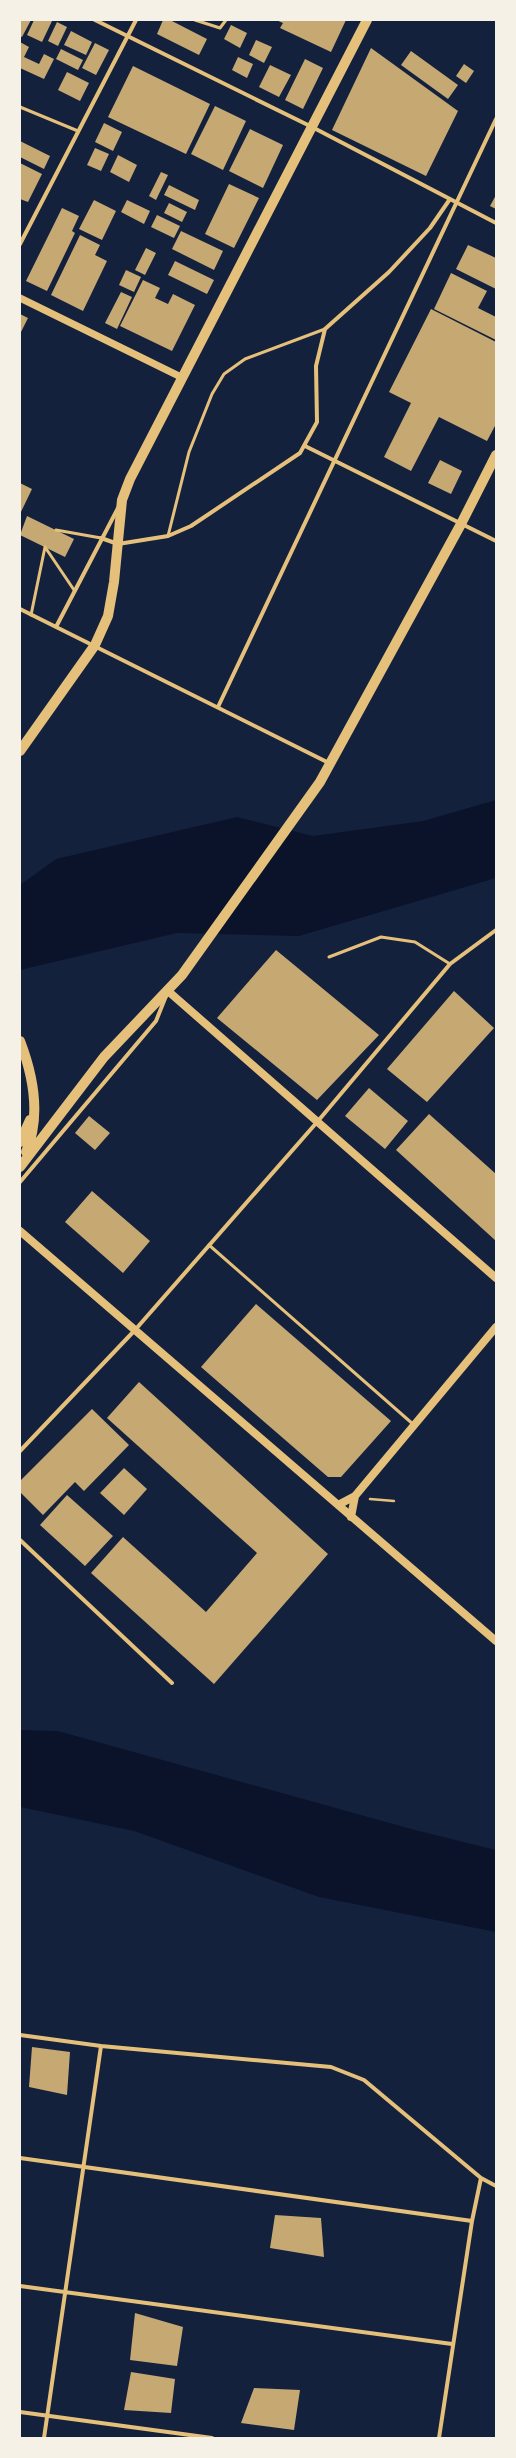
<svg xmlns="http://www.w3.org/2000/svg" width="516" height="2458" font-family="Karla,sans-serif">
  <rect width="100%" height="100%" fill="#14213d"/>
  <path fill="#0b132b" d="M496,800V878L299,936L177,933L20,970V885L56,859L237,817L313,836L423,821Z
    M20,1730L58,1731L415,1830L496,1850V1932L319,1897L134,1831L20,1807Z"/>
  <path fill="#c6a872" d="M20,20H31L22,37L20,36Z
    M34,20L52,21L42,42L27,35Z
    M163,20H170L207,39L199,55L157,34Z
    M276,20H346L331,52L280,28L283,23Z
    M57,22L67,27L58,46L48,41Z
    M231,25L247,33L240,48L224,39Z
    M71,31L92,42L86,55L64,45Z
    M256,40L272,47L264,63L249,55Z
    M20,42L29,47L24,57L39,64L44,54L54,59L44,79L20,68Z
    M95,43L109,50L96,75L82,68Z
    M371,48L458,111L426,176L332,130Z
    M61,49L83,60L78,70L56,59Z
    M411,51L458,85L448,99L401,65Z
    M238,57L253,64L247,78L232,70Z
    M305,59L323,68L303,109L285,100Z
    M464,64L474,71L466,83L456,76Z
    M270,65L291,75L279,97L259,87Z
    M133,66L210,104L186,154L108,117Z
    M67,72L89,83L80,101L58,90Z
    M215,106L246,121L223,170L191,154Z
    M104,123L122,132L113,151L95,142Z
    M250,129L283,145L263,188L229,171Z
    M20,141L50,156L44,169L20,157Z
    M95,148L109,154L101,171L87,165Z
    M118,155L137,165L129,182L110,172Z
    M20,163L42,174L28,202L20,199Z
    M161,172L168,175L156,200L149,196Z
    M229,184L259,198L234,248L205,234Z
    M169,185L199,200L195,210L164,195Z
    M496,195V209L490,206Z
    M94,200L116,211L102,240L79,229Z
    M127,200L150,211L144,224L121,212Z
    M169,203L187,212L182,222L164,213Z
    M62,208L79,216L72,231L75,233L47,291L26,281Z
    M157,215L180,226L174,238L151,227Z
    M181,231L223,251L214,270L172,249Z
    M80,235L100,245L95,255L107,261L83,311L51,295Z
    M468,245L496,258V289L456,269Z
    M146,248L156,253L145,275L135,270Z
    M175,261L214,280L207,294L168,275Z
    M126,270L141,277L134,292L119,285Z
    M451,273L487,291L478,308L496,317V340L434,309Z
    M143,280L160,288L155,298L168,304L173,294L195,305L172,351L120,326Z
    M121,292L132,297L117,329L105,323Z
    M431,309L496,342V424L487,441L439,417L411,471L384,457L411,403L389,392Z
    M20,314L28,318L20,334Z
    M440,460L462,471L451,494L428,483Z
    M20,483L32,489L20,514Z
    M27,516L74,539L65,557L20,535Z
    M276,950L379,1035L317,1100L217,1018Z
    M454,991L494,1028L427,1102L387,1069Z
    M369,1088L408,1121L385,1149L345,1116Z
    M429,1114L496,1174V1241L396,1150Z
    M89,1116L110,1133L95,1150L75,1133Z
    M92,1191L150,1241L123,1273L65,1222Z
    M256,1304L391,1421L341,1477H328L201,1367Z
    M139,1382L328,1554L214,1684L91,1573L123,1537L206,1612L257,1553L107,1418Z
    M92,1409L129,1445L84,1491L75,1482L43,1515L20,1492V1481Z
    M124,1468L147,1489L124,1515L100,1493Z
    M67,1495L113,1536L85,1566L40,1525Z
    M32,2047L70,2052L67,2095L29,2087Z
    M275,2215L321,2218L324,2257L270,2248Z
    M135,2313L183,2327L177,2366L130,2360Z
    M131,2372L175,2379L171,2413L124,2410Z
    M254,2388L300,2390L294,2430L241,2423Z"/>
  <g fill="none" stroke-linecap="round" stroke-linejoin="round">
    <path stroke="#e5c07b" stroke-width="2.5" d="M370,1499L394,1501"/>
    <path stroke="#e5c07b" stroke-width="3" d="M195,20L220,28L226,20
      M20,107L78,131
      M56,530L101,538
      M168,536L189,452L212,394L224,374L245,359L325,329
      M45,547L74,590
      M31,615L45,547
      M329,957L381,937L415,942L450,964
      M209,1245L414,1425"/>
    <path stroke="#e5c07b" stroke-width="4" d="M95,20L312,127L496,223
      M20,244L136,20
      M305,446L496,541
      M101,538L118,544L168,536L191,526L300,453L317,422L316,366L325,329L389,272L430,228L450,199
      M20,609L329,763
      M56,627L118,508
      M218,707L496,119
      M20,1182L156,1021L166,996
      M20,1451L135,1330L318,1121L450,964L496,930
      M20,1540L172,1683
      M20,2035L101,2046L331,2067L364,2080L481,2178L496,2186
      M20,2158L472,2221
      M20,2286L452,2344
      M20,2412L212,2438
      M44,2438L101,2046
      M439,2438L472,2221L481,2178"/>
    <path stroke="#e5c07b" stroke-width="7" d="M20,298L183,378"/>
    <path stroke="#e5c07b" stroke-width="8" d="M168,991L496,1278
      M20,1231L496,1641
      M338,1505L355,1496L496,1327
      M351,1517L355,1496"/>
    <path stroke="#e5c07b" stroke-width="10" d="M20,751L95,645L108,616L114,582L122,500L130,479L367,20
      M20,1041C33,1075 41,1117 26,1152
      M20,1142L30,1120
      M20,1167L104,1057L182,975L320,782L461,524L496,455"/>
  </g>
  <rect width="516" height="2458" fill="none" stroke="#f6f1e7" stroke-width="42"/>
</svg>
